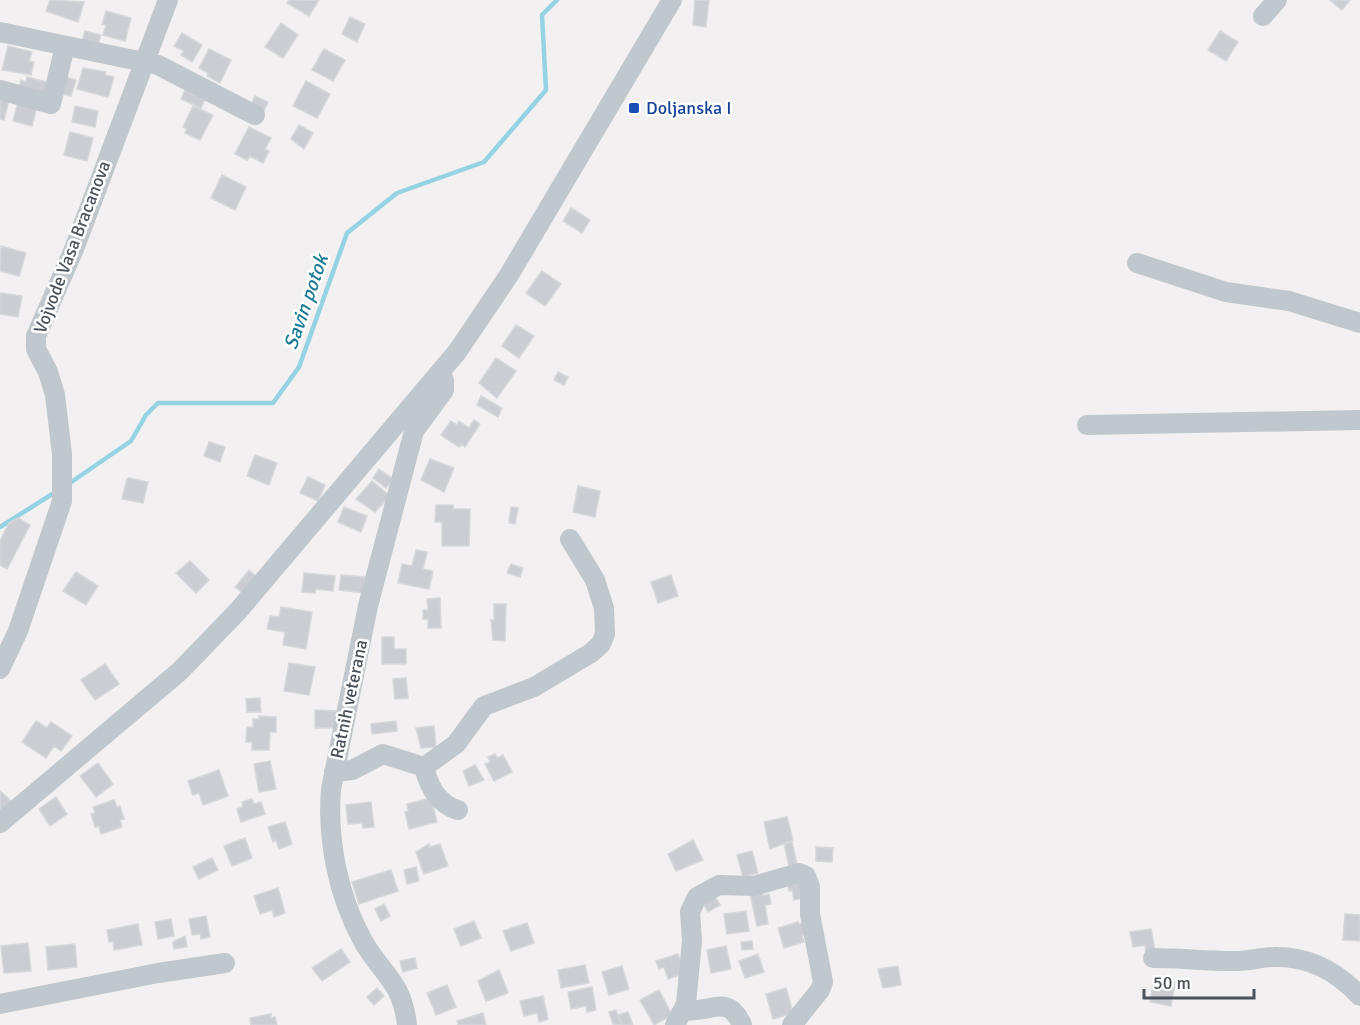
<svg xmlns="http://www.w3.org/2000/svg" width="1360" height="1025" font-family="Signika,sans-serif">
  <rect width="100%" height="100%" fill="#f2f0f0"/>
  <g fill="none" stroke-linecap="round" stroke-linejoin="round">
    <path stroke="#95d3e3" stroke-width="4.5" d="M67,485L131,441L146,415L158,403H273L299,367L347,233L397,193L484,162L546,90L542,15L557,0
      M0,527L57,491"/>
  </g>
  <path fill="#cbcdd2" stroke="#d5d7db" stroke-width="1.5" d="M50,0L84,2L78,22L46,11Z
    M289,0H319L309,16L287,3Z
    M695,0H709L706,27L693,25Z
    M1330,0H1350L1342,10Z
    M106,11L131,18L125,41L103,35L106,25L102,24Z
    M350,17L365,24L357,42L342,34Z
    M281,23L298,35L283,58L265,47Z
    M85,31L101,35L96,52L80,48Z
    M1220,31L1238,42L1226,61L1208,50Z
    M182,33L202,45L192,62L181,55L184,51L174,46Z
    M8,46L32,52L29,61L34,62L31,75L2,70Z
    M209,49L231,60L220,83L207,76L208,73L199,68Z
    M324,49L345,60L333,81L312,70Z
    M83,68L106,72L105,75L114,77L108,97L77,89Z
    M63,76L76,80L71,96L58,93Z
    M27,77L51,83L47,95L19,88L21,80L26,82Z
    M306,81L330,94L317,118L293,106Z
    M185,90L205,100L201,108L181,99Z
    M255,96L268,102L262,115L249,109Z
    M0,97L9,100L4,120L0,119Z
    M18,102L37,107L32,126L13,121Z
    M75,106L98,111L95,127L72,122Z
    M193,106L213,115L200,140L185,133L187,129L183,127Z
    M299,125L313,133L304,149L291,139Z
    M249,127L271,138L265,149L269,151L263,163L250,156L247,160L235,154Z
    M70,132L93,138L87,161L64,155Z
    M222,175L246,187L235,210L211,198Z
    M571,208L590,220L582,233L563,221Z
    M1,246L26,253L19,276L0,271Z
    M542,271L561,284L545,306L526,293Z
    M0,293L22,296L18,317L0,314Z
    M516,325L534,336L519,358L502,346Z
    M496,358L516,371L497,398L479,383Z
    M558,372L568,377L564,385L554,380Z
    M481,396L502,408L498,417L477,405Z
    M474,420L480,424L465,447L461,444L459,447L441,435L451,421L457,425L459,421L469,428Z
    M209,442L225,447L220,462L204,456Z
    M255,455L277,463L269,485L247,476Z
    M430,459L454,468L444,492L421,480Z
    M379,469L393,479L386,488L373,478Z
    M308,477L325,485L318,501L300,493Z
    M129,478L148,482L143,503L122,499L127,479Z
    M372,481L390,496L375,512L356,499Z
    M578,486L600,491L595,517L573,512Z
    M436,505H453V509H470L469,546H442V522H435Z
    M344,507L367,516L361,532L338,522Z
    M511,507L518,508L515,524L509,523Z
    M18,518L30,525L7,569L0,565V541L9,523Z
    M416,550L427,552L423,569L433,571L429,589L398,583L402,564L412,566Z
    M190,561L209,580L196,593L176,573Z
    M511,564L523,568L520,577L507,573Z
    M249,570L257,577L243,593L235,587Z
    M76,572L98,586L86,605L63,591Z
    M304,573L335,576L333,591L316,589L315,593L302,592Z
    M341,575L365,577L364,593L339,590Z
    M671,575L678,596L658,603L651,582Z
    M440,598L441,628H428V619H423V610H428L427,599Z
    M494,604H506L505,641L493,640L491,620H494Z
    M281,607L312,612L306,649L283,645L285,632L267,629L270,616L279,617Z
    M382,637H394V649H406V664H382Z
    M289,663L315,667L309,695L284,691Z
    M105,664L119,684L95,700L81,680Z
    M406,678L408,698L395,699L393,679Z
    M260,698L261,712H247L246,699Z
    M315,710L338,711L337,728H315Z
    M259,716L276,717V732H270L269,750H252V742H246L247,727H253V719H259Z
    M36,721L47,728L51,722L72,736L61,751L54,746L46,758L22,742Z
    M396,721L397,731L372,734L371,724Z
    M434,726L436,747L421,748L416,728Z
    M495,754L497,758L503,755L512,772L494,781L485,764L490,762L488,757Z
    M270,761L276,789L259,792L254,764Z
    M98,763L113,784L96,797L80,776Z
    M475,765L484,780L469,786L463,771Z
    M219,770L228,796L203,805L199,793L193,795L188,781Z
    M0,791L11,801L0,813Z
    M56,797L67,814L50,826L39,809Z
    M431,798L437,822L409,829L405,812L408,811L407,804Z
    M252,799L254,804L261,802L265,814L241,822L237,809L243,807L242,802Z
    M114,800L117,807L120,806L124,819L120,820L122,827L101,834L99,826L95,827L91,814L95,813L93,807Z
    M371,802L374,827L363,828L362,823L348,824L346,805Z
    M787,817L793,840L770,849L764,822Z
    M285,822L292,844L279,849L276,840L273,842L268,827Z
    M245,838L252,858L232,866L224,846Z
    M693,840L703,860L676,871L668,854Z
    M792,842L797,864L789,866L784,844Z
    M429,844L430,847L440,844L448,866L424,874L416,852Z
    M816,847L833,848L832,862L816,861Z
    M752,851L758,873L743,877L737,855Z
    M212,858L218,870L199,879L193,867Z
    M416,867L419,881L407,884L404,870Z
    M391,870L398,891L359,904L352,882Z
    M805,881L808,897L794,900L792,890L789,891L787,884Z
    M278,888L285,913L274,917L272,910L260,914L254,896Z
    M762,891L763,896L769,894L771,904L765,905L768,924L757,926L750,894Z
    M715,896L720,905L708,912L703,903Z
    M384,904L390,916L381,921L375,909Z
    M746,911L749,931L727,934L724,914Z
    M1345,914L1360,915V941L1343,940Z
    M206,916L210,937L201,939L200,934L192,935L189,919Z
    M171,919L174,936L158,939L155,922Z
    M474,921L481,938L461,946L454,929Z
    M798,922L799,924L803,923L807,934L802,936L804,942L784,948L778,928Z
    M527,923L534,943L511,951L503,931Z
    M138,924L142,945L114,950L113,941L109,942L107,930Z
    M1151,929L1155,950L1146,952L1145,945L1133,947L1130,932Z
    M185,936L187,947L174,949L173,942Z
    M752,941L753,949L742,950L741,942Z
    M28,943L31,971L4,973L1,946Z
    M75,944L77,967L48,970L46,947Z
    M726,946L731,969L711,973L707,950Z
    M341,949L350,962L322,981L312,968Z
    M678,954L685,973L668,979L664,967L659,969L656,961Z
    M758,954L764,972L745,978L739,961Z
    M415,958L417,968L403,972L400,961Z
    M585,965L589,983L561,988L558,970Z
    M622,966L629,989L609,995L602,972Z
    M898,966L901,985L883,988L878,969Z
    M499,970L508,993L486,1001L478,981Z
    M1154,978L1175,982L1171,1006L1150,1002Z
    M447,985L456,1007L436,1015L427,993Z
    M592,987L596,1010L587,1012L586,1006L571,1009L568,992Z
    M377,988L384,996L374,1005L367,997Z
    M786,988L793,1013L773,1019L766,994Z
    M659,990L672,1015L654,1025L640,1000Z
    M543,996L548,1019L539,1022L537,1013L524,1016L520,1001Z
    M616,1010L622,1025L613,1024L609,1012Z
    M628,1012L633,1025H622L618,1015Z
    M483,1013L486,1025H458L457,1021Z
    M271,1014V1018L275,1017L277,1025H251L250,1018Z"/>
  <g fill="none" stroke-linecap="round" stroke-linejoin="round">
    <path stroke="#c0c7cd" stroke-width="20" d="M1263,16L1277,0
      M0,32L158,65L255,115
      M0,90L51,104L65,46
      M1137,263L1226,292L1289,301L1360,323
      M1087,425L1360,420
      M0,669L18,631L62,501V454L55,395L48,372L36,349V336L74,249L168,0
      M424,767C429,787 438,804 458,810
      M334,772L352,770L383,754L424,767L456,744L484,706L534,687L591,653L601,644L605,634L604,608L595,580L570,539
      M0,823L180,671L238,611L457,352L509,275L672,0
      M1153,958C1179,958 1206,961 1232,961C1246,962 1260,957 1274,957C1309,956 1336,971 1360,996
      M0,1004L158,973L225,963
      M684,1010C711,1014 728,992 742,1025
      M407,1025C402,981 383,976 363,941C338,896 327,840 331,789L368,606L414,431L444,390V380L439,373
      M675,1025L686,1004L692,941L690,912L697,897L719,885L754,886L799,873L806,876L810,887V914L823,982L820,990L792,1025"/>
  </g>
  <rect fill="#1a4fb4" stroke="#fff" stroke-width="2" x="628" y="102" width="12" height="12" rx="3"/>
  <g text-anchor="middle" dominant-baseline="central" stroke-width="5" stroke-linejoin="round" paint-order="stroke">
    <g font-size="18" fill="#164399" stroke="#fff" text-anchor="start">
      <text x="646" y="108">Doljanska I</text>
    </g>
    <g font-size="18" fill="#4a535c" stroke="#fff">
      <text transform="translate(72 247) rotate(-69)">Vojvode Vasa Bracanova</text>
      <text transform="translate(349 699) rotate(-78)">Ratnih veterana</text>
    </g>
    <g font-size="20" font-style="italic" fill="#1a7c97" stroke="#fff">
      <text transform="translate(306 302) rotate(-71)">Savin potok</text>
    </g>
  </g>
  <path d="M1144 989v9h110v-9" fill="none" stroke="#4a535c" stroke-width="3"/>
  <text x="1153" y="989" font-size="18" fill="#4a535c" stroke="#ffffff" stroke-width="4.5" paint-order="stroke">50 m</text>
</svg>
